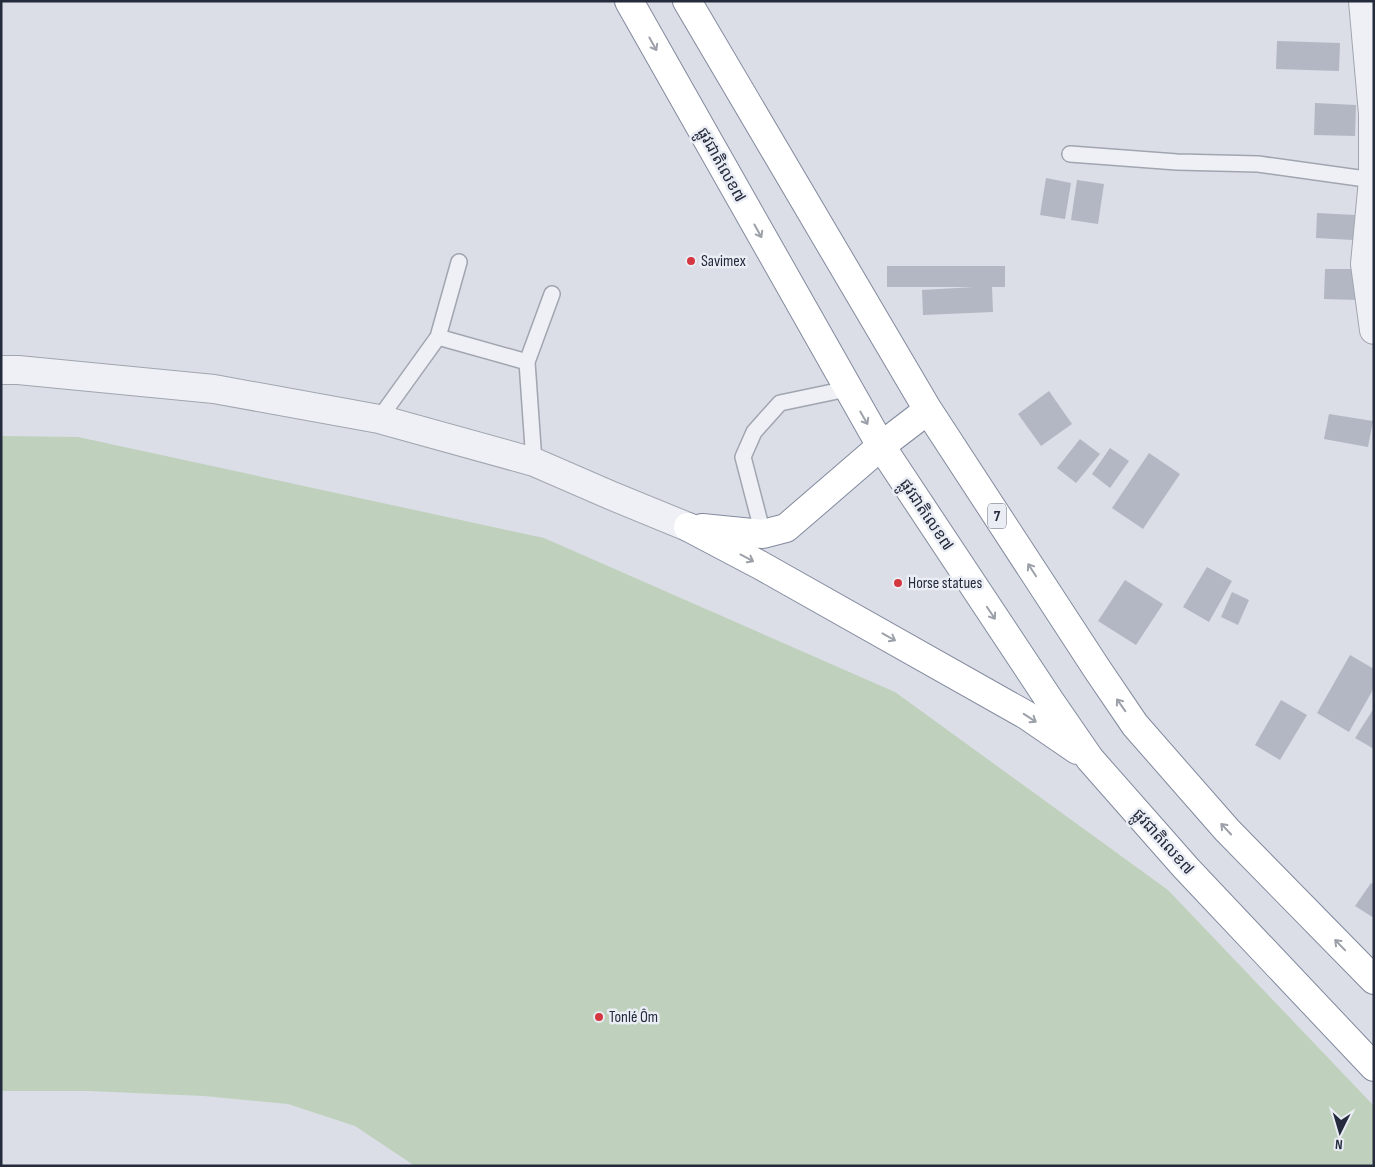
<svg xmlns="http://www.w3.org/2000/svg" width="1375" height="1167" font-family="'Sofia Sans Condensed','Noto Sans Khmer',sans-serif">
  <rect width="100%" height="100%" fill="#dbdee6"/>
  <path fill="#bfd1bc" d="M1,436L78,437L544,538L895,692L1168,890L1374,1106V1166H415L355,1126L288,1104L204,1096L89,1091H1Z"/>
  <path fill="#b2b7c3" d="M1277,41L1340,43L1339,71L1276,69Z
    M1315,103L1356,105L1355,136L1314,135Z
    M1046,178L1071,183L1065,219L1040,215Z
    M1077,180L1104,184L1098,224L1071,220Z
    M1317,213L1355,215L1353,240L1316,238Z
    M887,266H1005V287H992L993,312L923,315L922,290L974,287H887Z
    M1325,269H1358L1357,300L1324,299Z
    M1049,391L1072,424L1041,446L1018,414Z
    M1329,414L1373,421L1368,447L1324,439Z
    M1080,439L1100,454L1076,483L1057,468Z
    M1110,448L1129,461L1110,488L1092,474Z
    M1149,453L1180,474L1143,529L1112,508Z
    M1207,567L1232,581L1209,622L1183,607Z
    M1125,580L1163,604L1136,645L1098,621Z
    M1232,592L1249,600L1238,625L1221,617Z
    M1350,655L1374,669V688L1349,732L1317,713Z
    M1281,700L1307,715L1280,760L1255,745Z
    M1374,708V749L1355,738Z
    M1371,883L1374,885V918L1355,906Z"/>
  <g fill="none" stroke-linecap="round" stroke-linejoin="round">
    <defs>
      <path id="service" d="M1070,154L1177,162L1258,164L1373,180
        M438,337L459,262
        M527,362L552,294
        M379,419L438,337L527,362L534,462
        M763,534L743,457L754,432L780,403L847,389"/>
      <path id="minor" d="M1363,1L1373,114V180L1365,264L1374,330"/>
      <path id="tertiary" d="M1,370H18L214,389L379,419L534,462L610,495L688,527"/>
      <path id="trunk" d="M629,1L881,446L1050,701L1090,759L1186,868L1374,1067
        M687,1L928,410L1097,669L1135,725L1227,830L1374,980
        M688,527L760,565L1026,715L1077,750
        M702,528L763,534L786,528L881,446L928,410"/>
    </defs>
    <use href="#service" stroke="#a0a5b0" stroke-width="18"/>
    <use href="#minor" stroke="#a0a5b0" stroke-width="30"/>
    <use href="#tertiary" stroke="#a0a5b0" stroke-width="30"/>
    <use href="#trunk" stroke="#828a9e" stroke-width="30"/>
    <use href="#service" stroke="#eef0f5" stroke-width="15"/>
    <use href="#minor" stroke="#eef0f5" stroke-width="28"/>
    <use href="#tertiary" stroke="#eef0f5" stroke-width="28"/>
    <use href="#trunk" stroke="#fff" stroke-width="28"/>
  </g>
  <defs><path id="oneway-shaft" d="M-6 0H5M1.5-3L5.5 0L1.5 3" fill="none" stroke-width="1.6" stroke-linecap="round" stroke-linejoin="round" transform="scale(1.25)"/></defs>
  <g stroke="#9ca0a8">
    <use href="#oneway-shaft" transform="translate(653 44) rotate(61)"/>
    <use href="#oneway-shaft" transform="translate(758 231) rotate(61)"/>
    <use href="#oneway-shaft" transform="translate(864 418) rotate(60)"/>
    <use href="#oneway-shaft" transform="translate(747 558) rotate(28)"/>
    <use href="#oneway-shaft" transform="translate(1032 570) rotate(-123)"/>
    <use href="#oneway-shaft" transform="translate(991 613) rotate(56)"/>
    <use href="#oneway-shaft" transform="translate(889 637) rotate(29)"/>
    <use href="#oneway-shaft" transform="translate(1121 705) rotate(-125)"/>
    <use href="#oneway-shaft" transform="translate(1030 718) rotate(33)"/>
    <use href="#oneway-shaft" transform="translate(1226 829) rotate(-133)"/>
    <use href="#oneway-shaft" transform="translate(1340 945) rotate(-134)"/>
  </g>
  <g fill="#d43740" stroke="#eaedf4" stroke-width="2">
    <circle cx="691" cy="261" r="5"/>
    <circle cx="898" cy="583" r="5"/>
    <circle cx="599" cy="1017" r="5"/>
  </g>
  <g text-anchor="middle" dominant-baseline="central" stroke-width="5" stroke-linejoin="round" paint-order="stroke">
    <rect fill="#eaedf4" stroke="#5f6574" stroke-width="1" x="988" y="503.5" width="18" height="25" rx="4"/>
    <g font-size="15" font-weight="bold" fill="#242b3d">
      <text x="997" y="516">7</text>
    </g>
    <g font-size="16" fill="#242b3d" stroke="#eaedf4">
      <text transform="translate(721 165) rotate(61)">ផ្លូវជាតិលេខ៧</text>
      <text transform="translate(926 515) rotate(56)">ផ្លូវជាតិលេខ៧</text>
      <text transform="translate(1163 842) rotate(48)">ផ្លូវជាតិលេខ៧</text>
    </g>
    <g font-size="16" fill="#242b3d" stroke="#eaedf4" text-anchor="start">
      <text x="701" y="261">Savimex</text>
      <text x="908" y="583">Horse statues</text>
      <text x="609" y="1017">Tonlé Ôm</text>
    </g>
  </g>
  <rect width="1375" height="1167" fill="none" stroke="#242b3d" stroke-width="5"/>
  <g transform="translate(1340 1132) rotate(185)" stroke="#eaedf4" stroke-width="4" paint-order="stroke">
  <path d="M0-4L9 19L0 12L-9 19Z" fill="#242b3d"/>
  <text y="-8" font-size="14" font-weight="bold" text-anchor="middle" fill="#242b3d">N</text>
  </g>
</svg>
